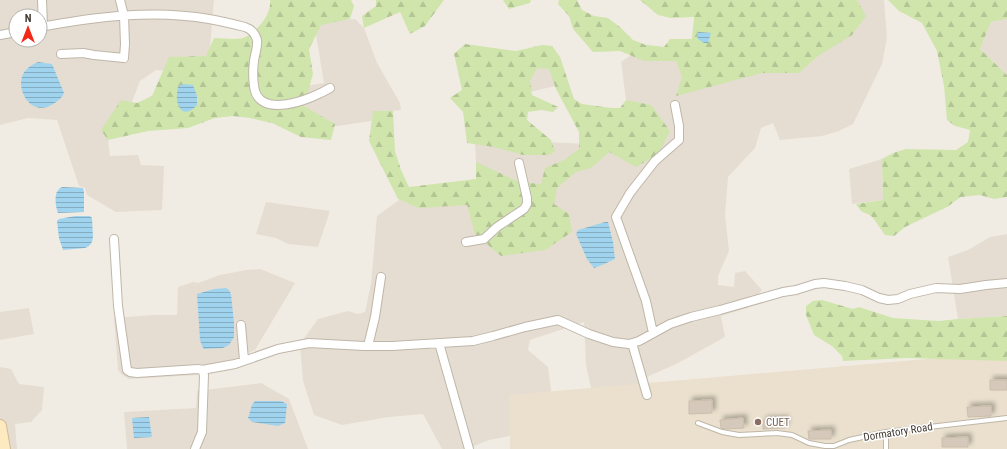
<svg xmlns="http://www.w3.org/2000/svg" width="1007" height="449" font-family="'Roboto Condensed',sans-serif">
  <defs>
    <pattern id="forest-firs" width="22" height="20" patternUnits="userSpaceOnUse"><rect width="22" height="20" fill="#cfe5ac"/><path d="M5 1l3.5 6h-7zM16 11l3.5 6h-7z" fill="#b3c594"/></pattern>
    <pattern id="water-rules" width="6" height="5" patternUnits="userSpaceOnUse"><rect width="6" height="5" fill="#a0d3ed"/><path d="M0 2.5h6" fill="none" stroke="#84acc1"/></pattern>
    <filter id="shadow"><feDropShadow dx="3.5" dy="-3.5" stdDeviation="2" flood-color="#0004"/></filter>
  </defs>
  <rect width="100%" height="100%" fill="#f1ece3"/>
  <path fill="#e5ddd1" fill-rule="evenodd" d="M0,0H214L209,61L194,74L156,70L140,81L128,112L108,140L110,156L138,155L141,165L164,166L162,210L116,212L87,195L85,188L79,186L57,120L28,118L0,125ZM16,16H40V40H16Z
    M771,0H884L887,38L882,64L853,124L839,131L822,136L780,140L773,123L761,128L755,148L728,177L725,215L729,251L718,276V285L734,287L735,273L745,271L762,290L748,308L721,316L725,337L680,362L645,378L632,397L594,401L586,365L584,322L530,340L528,350L548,367L552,397L520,434L489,440L467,449H442L423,414L389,417L342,425L314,415L303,381L300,344L318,319L348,311L358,314L365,312L371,284L377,216L410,192L477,179L475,144L523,141L588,144L620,140L626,100L621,62L646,45L704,52Z
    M355,19L364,28L377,63L400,103L401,110L393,111L371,121L318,129L296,116L300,87L324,83L314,23Z
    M1007,19V75L980,49L991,22Z
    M552,46L560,57L568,83L530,92L526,62Z
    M882,159L883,200L852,204L849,169Z
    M266,202L330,211L318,247L288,244L276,238L256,234Z
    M1007,234V316L958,319L948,257L968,250L990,237Z
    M260,269L295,283L255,350L198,375L129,379L122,375L118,370L114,318L154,315H177L178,287L193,282L198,283L220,275L246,270Z
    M29,308L34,334L0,340V312Z
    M0,367L11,369L19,384L44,387L42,410L31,422L15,424L17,449H0Z
    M261,383L289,399L308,449H127L124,412L196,408L197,391Z"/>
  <path fill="#eae0cd" d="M1007,352V449H510L509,395Z"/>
  <path fill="url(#forest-firs)" d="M270,0H351L354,6L350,19L321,25L309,49L313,74L304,106L335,124L331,140L301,137L272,123L250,118L233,116L215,118L188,128L148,131L108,140L101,130L121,100L137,103L152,96L169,57L206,56L214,38C222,38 236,40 243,38C256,33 272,15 270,0Z
    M376,0H444L425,26L410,34L400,12L364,28L362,16L376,6Z
    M503,0H531L530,3L509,9Z
    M559,0H577L582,10L594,16L608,18L620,27L633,40L646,45L664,47L670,39H692L694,17L671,18L658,15L640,0H637H857L866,16L852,35L818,56L799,73H762L676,96L682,77L676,61H644L620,51L593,52L573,29L569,16L558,4Z
    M888,0H1007V19L991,22L980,49L1007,75V197L994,199L980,195L961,197L947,207L905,227L894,236L885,235C882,231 873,217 871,216C862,210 863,215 856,204L883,200L882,159L893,153L906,149L956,150L968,142L970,130L955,126L947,120L944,86L937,51L922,23L899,11Z
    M465,44L516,51L542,45L552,46L560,57L574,99L582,104L611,108H620L626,100L651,105L670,131L658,154L636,167L609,152L591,168L576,172L557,188L554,204L569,214L572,232L545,250L501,256L475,234L467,205L419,208L398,199L369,141L373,111H393L395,151L401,170L409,187L476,179V162L519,182L541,184L545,168L564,160L579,149V132L556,89L549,69L537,68L530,81L532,95L558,107L553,112L541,110L528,112L527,120L551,140L555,151L550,155H523L494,147L467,143L463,112L450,98L462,90L454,54Z
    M822,300L853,309L859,307L893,318L939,321L958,319L1007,316V361L907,358L843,361L842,356L832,346L814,335L806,315V306L813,301Z"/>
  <path fill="url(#water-rules)" d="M699,32L711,33L708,43H704L698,39L697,34Z
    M38,62L52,64L64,93C62,98 58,101 53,104C30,119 13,86 25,71C28,67 33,64 38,62Z
    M183,84L193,85L197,96V105C192,110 189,113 182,111C176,103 176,97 178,87Z
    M63,187L83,188L84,192V212L58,213C55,205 53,189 63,187Z
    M75,216H90L92,218L93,237L92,242L89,246L85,248L63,250L59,238L57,221L59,219Z
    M605,222H608L613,242L615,259L602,265L594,268L587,259L576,234L578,230Z
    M226,288L229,290L231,294L234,323V337L229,345L223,348L204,349L202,346L200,340L197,294L214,289Z
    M255,401H281L287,404L285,423L278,426L252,422L248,418L252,405Z
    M149,417L152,437L134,438L132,418Z"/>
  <path fill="#d5c9bc" stroke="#ccbeac" filter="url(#shadow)" d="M990,380H1007V390H990Z
    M712,400V413L689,414V401Z
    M991,406V416L968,417L967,407Z
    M743,418L744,428L726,429L721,428L720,420Z
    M785,419V428L763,429V420Z
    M831,430V439H809L808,431Z
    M968,437V447H942V438Z"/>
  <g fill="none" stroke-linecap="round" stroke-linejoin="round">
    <defs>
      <path id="service" d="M698,423L722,432L739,435L777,433L792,435L809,443L825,446H834L849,440L886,432L1007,418
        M886,432V449"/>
      <path id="minor" d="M42,0L43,26
        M40,27C95,17 153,9 209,19C221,21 233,24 245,27C251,29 255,33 257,40C258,47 255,53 254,61C253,68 253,78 254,86C258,121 312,99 330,88
        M0,35L16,32
        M61,54L83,53L94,55L124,58L125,44L124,16L120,0
        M114,239L118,306L127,370L130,372L137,373L198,369L202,370L204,375L202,432L195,449
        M466,242L484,239L497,227L524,209L527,204V198L519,163
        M241,325L244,360
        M653,333L646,301L616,217L630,193L655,161L679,140V126L675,105
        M439,343L469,449
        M632,343L647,395
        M368,346L375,317L381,277
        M202,370L235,364L278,349L309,343L364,346H392L473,341L493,336L525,327L558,320L589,334L613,342L629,344L639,341L670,324L691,317L720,310L783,292L796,290L815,284L824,283L845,286L862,290L879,298L888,300L898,299L910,294L936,288L960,289L986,285L1007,283"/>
      <path id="secondary" d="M0,426L4,449"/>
    </defs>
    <use href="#service" stroke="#bfb6a9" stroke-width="6"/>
    <use href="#minor" stroke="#bfb6a9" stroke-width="10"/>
    <use href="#secondary" stroke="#d0bc94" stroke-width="14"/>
    <use href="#service" stroke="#fff" stroke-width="4"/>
    <use href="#minor" stroke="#fff" stroke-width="8"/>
    <use href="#secondary" stroke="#fdeac1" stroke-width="12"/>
  </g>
  <circle fill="#8d6e63" stroke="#fff" stroke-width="1.5" cx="758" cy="422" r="4"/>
  <g text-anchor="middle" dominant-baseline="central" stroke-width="3" stroke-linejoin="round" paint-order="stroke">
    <g font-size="11" fill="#785e54" stroke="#fff" text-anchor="start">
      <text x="766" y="422">CUET</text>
    </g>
    <g font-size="11" fill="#423b33" stroke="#fff">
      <text transform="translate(898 432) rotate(-9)">Dormatory Road</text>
    </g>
  </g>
  <g transform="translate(28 28)"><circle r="19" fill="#ffffff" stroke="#b3b1ad"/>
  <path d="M0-3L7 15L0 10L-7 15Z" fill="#f32918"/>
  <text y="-6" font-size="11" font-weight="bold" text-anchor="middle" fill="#423b33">N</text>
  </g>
</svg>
